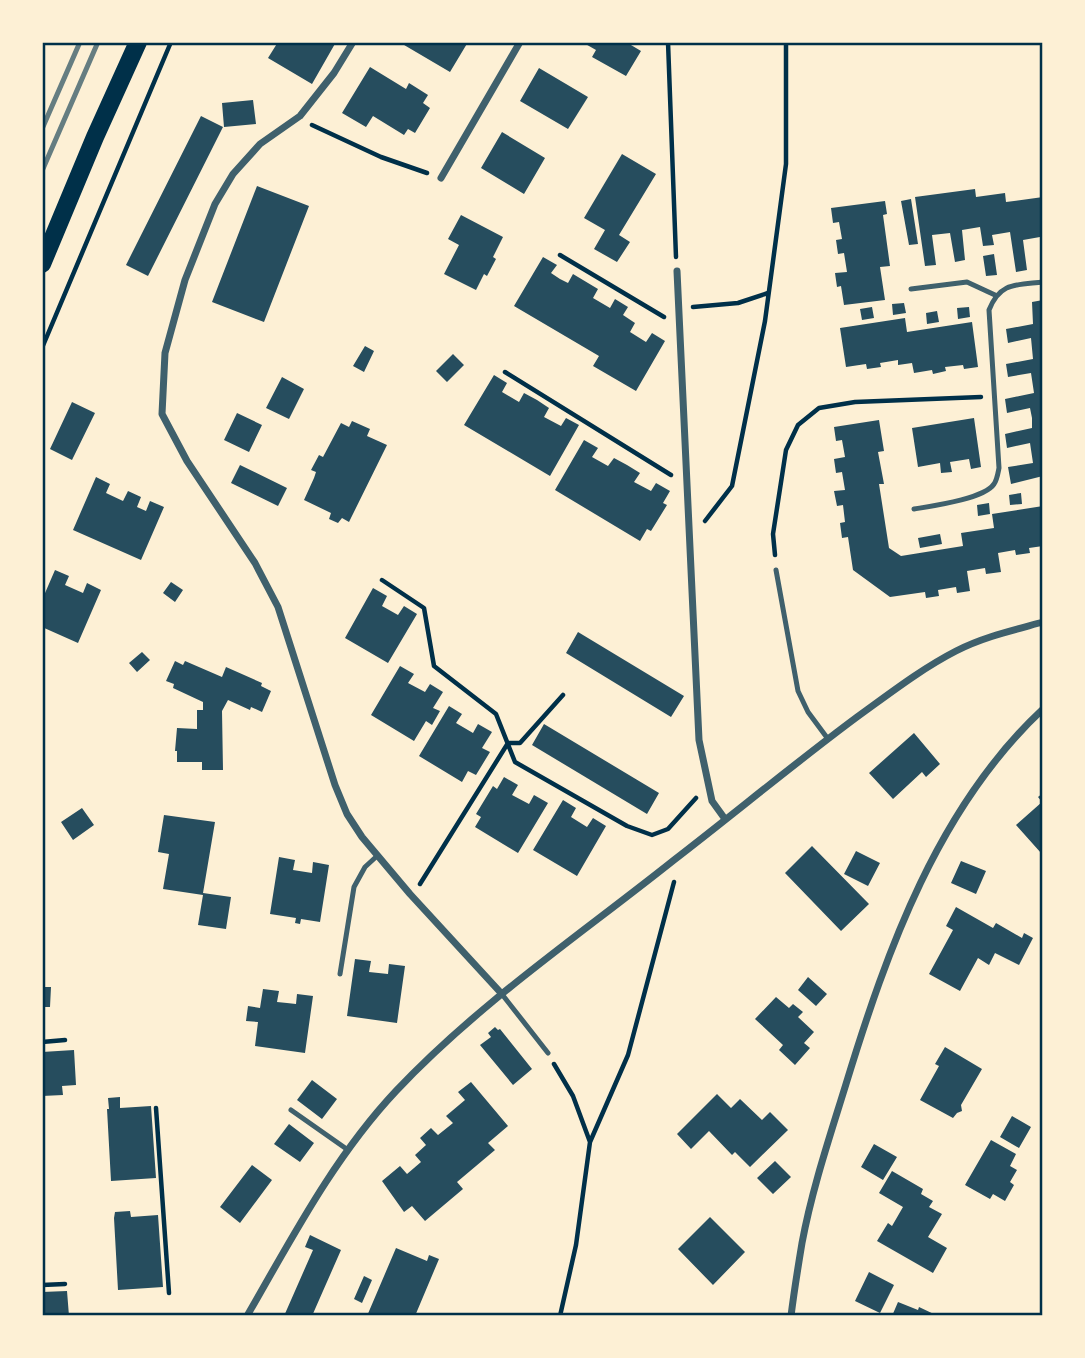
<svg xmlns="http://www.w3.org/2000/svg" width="1085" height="1358" font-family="'Work Sans',sans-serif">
  <rect width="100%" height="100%" fill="#fdf0d5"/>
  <path fill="#264d5e" d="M278,42H336L312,84L268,58Z
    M399,42H468L450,72Z
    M582,42H626L641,51L626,76L592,57L596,50Z
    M370,67L406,89L409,83L428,95L423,103L430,108L415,133L408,129L404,135L373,116L366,127L342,113Z
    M539,68L588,97L568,129L520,101Z
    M253,100L256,124L224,127L222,103Z
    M201,116L223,127L148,276L126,265Z
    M502,132L545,158L524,194L481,168Z
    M622,154L656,174L619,235L630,242L617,262L594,249L605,230L584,218Z
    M257,186L309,206L264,322L212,302Z
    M975,189L976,197L1005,193L1006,202L1043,197V245L1040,237L1023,240L1027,270L1016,272L1010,232L992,235L994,245L983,246L980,227L962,230L965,260L955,262L950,233L932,235L936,265L925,266L915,197Z
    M911,199L918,244L909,245L901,201Z
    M885,201L887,214L883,215L890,266L880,267L885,300L844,305L841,286L837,287L835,273L847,272L844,253L838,254L836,240L842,239L839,222L833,223L831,208Z
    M461,215L503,237L493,257L496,259L487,276L484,274L476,290L444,274L459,245L448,239Z
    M994,254L997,275L986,276L983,256Z
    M543,257L557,265L551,273L560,279L568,283L573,274L598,289L593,298L610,308L615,299L628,307L623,315L635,323L630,332L646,342L652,333L665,341L636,391L593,366L599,356L514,306Z
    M1043,300V476L1011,484L1008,467L1033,463L1030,443L1007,448L1005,434L1032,428V418L1030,408L1007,413L1005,399L1034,393L1031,373L1008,377L1006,364L1033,359L1031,338L1008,343L1006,329L1033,324L1032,302Z
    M904,303L906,313L893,315L892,304Z
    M872,307L874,318L862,320L860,309Z
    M969,307L970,317L958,319L957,308Z
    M937,311L939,322L927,324L926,313Z
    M905,318L907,332L972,322L978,367L964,369L963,365L945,367L946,371L933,374L932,370L914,373L912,363L898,365V360L880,363L881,367L867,369L866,364L846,367L840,328Z
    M365,346L374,351L364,372L353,366Z
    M453,354L464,365L447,382L436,371Z
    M494,375L507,383L502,392L519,402L524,393L537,400L549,408L544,417L561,426L566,418L579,425L550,476L464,425Z
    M282,377L304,389L289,419L266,408Z
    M72,402L95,413L72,460L50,449Z
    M237,413L262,425L249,452L224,440Z
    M974,418L981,467L971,469L969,459L950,462L952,472L941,473L940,463L918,467L912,428Z
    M879,420L884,451L878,452L884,484H879L889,548L901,556L963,546L961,533L994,528L992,514L1043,506V546L1029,548L1030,553L1016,555L1015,550L998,553L1001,572L986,574L985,568L967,571L970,591L957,593L956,587L938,590L939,596L926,598L925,592L890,597L853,570L848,537L842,538L840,523L845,522L843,505L837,506L834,491L845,490L842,472L836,473L834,459L845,457L842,440L836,441L834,427Z
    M352,421L370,429L367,436L387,445L349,522L342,518L338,523L329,519L331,513L304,500L314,478L316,472L311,470L319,455L323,457L341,423L349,427Z
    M584,440L598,448L592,457L608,466L614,458L627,465L640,473L634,482L651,491L656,483L670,491L663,503L667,505L651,531L647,529L640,541L555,490Z
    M240,465L287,488L278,506L231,483Z
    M96,477L110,484L106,493L123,501L128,491L141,497L137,507L146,511L150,501L164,507L141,560L73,530Z
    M1021,493L1022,504L1010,505L1009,495Z
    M989,503L990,514L978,516L977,505Z
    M940,534L942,544L920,548L918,538Z
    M55,570L69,576L65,585L83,593L87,583L101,590L78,643L42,627V600Z
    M171,582L183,590L175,602L163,593Z
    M373,588L387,596L382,606L398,615L404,606L417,614L388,663L345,638Z
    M578,632L684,696L671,717L566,653Z
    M142,652L150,660L137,672L129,663Z
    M175,661L183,665L185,661L222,677L226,667L262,683L261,686L271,691L262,712L251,707L250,710L228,700L222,711L223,770H202V762H177V751H175L177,728L197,729V710H203V702L173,688L174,684L166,681Z
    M400,666L414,674L408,683L425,692L430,684L443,692L433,708L440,711L432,725L426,721L414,741L371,715Z
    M449,706L462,714L456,723L473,733L478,724L492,732L482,748L490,752L476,775L468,771L462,782L419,756Z
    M544,724L659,793L647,814L532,745Z
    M914,733L940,764L926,777L922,772L893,799L869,773Z
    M504,777L518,785L512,795L529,804L534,795L548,803L518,853L475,827L481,817L476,814L493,786L497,789Z
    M1043,793V851L1041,853L1016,825L1042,802L1038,797Z
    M563,800L576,808L571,817L587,827L593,818L606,826L577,876L533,850Z
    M82,808L94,825L73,840L61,822Z
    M164,815L215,822L203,893L231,897L226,929L198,925L203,895L163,889L169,854L158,852Z
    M812,846L869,904L841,931L785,873Z
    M856,851L880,863L868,886L844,874Z
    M279,857L295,860L293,870L312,873L313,862L329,865L320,922L301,919L300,924L295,923L296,918L270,914Z
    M961,861L986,871L976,894L951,883Z
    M956,907L993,928L996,923L1022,938L1024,933L1033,938L1019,965L995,953L989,965L978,958L960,991L929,974L953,930L946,926Z
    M355,959L371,961L369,972L388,974L389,964L405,966L397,1023L347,1016Z
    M808,977L827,994L816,1006L798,990Z
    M42,987H51L50,1007H42Z
    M263,989L279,991L277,1002L287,1003L296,1004L297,994L313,996L305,1053L255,1046L258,1022L246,1021L248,1006L260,1008Z
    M776,997L789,1008L793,1004L803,1012L798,1017L814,1032L804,1043L810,1048L795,1065L779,1050L783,1045L755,1019Z
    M495,1027L498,1030L500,1029L532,1069L513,1085L480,1045L491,1037L488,1033Z
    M945,1047L982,1069L961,1105L962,1111L957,1113L953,1118L920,1100L939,1066L935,1064Z
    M74,1050L76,1085L62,1086L63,1095L42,1096V1052Z
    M312,1080L337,1099L322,1119L297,1100Z
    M471,1082L508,1126L488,1143L495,1150L457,1182L463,1189L425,1221L412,1206L404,1212L382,1181L400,1166L407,1174L421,1162L415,1155L426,1145L420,1138L431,1128L438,1135L453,1123L446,1116L465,1100L458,1092Z
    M717,1094L731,1108L740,1099L762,1120L770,1112L788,1130L750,1167L735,1152L732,1155L709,1131L691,1149L677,1134Z
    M120,1097V1108L151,1106L156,1178L111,1181L107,1109H109L108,1098Z
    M1012,1116L1031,1127L1019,1148L1000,1137Z
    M289,1124L314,1143L300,1162L274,1144Z
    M991,1140L1016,1154L1010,1166L1017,1170L1010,1182L1014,1185L1005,1201L993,1194L990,1199L965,1185Z
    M874,1144L897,1157L883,1180L861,1167Z
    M775,1161L791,1177L773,1194L757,1178Z
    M252,1165L272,1180L240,1223L220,1207Z
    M892,1171L923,1189L921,1194L933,1201L929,1207L942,1214L928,1237L947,1248L933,1273L877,1241L888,1223L892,1226L903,1207L879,1193Z
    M130,1211L131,1217L158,1215L163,1287L118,1290L114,1218L115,1212Z
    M710,1217L745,1252L713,1285L678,1249Z
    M310,1235L341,1250L312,1316H284L313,1250L305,1247Z
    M396,1248L427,1261L429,1255L439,1259L415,1316H367Z
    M869,1272L894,1285L880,1313L855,1301Z
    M364,1276L372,1280L362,1303L354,1299Z
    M67,1291L69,1316H42V1292Z
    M898,1302L918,1310L919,1307L938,1316H892Z"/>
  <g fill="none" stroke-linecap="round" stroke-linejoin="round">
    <path stroke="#003049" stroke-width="4.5" d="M668,42L676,257
      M312,125L381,157L427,173
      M560,255L664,317
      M693,307L738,303L768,293
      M42,348L171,42
      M505,372L671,475
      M705,521L732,486L765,321L786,164V42
      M775,555L773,534L786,450L798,425L819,408L855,402L981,397
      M382,580L424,608L434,666L496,714L515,762L627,826L652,835L668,829L696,798
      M420,884L508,743H520L563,695
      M42,1042L65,1040
      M554,1064L573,1096L590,1142
      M156,1108L169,1293
      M42,1285L65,1284
      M560,1316L576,1245L590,1142L628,1055L674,882"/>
    <path stroke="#3f606c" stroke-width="5" d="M911,289L967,282L995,295
      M914,509C932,506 984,499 994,484C997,480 998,473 999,468L989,310C1000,282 1016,285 1043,282
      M776,570L798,691L808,712L828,739
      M340,974L354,887L365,867L377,856
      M501,993L548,1053
      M291,1110L348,1150"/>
    <path stroke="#3f606c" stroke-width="7" d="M353,42L334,73L300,116L260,144L233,174L215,204L185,280L165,353L162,414L187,461L255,563L278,607L335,785L347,814L362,837L410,894L501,993
      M441,178L520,42
      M677,271L699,740L712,801L725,819
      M247,1316C292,1238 334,1157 396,1091C479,1003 580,935 674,860C735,813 795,763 857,717C889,694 921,669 956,651C983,637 1014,630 1043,622
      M791,1316C794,1292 798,1267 802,1243C812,1189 830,1136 846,1084C887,950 938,807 1043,709"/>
    <path stroke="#003049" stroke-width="18" d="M42,264L95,137L138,42"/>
    <path stroke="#657d81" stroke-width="5" d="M42,129L80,42
      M42,171L98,42"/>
  </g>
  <rect width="1085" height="1358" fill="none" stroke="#fdf0d5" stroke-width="88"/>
  <rect x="44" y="44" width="997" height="1270" fill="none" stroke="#003049" stroke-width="2.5"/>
</svg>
